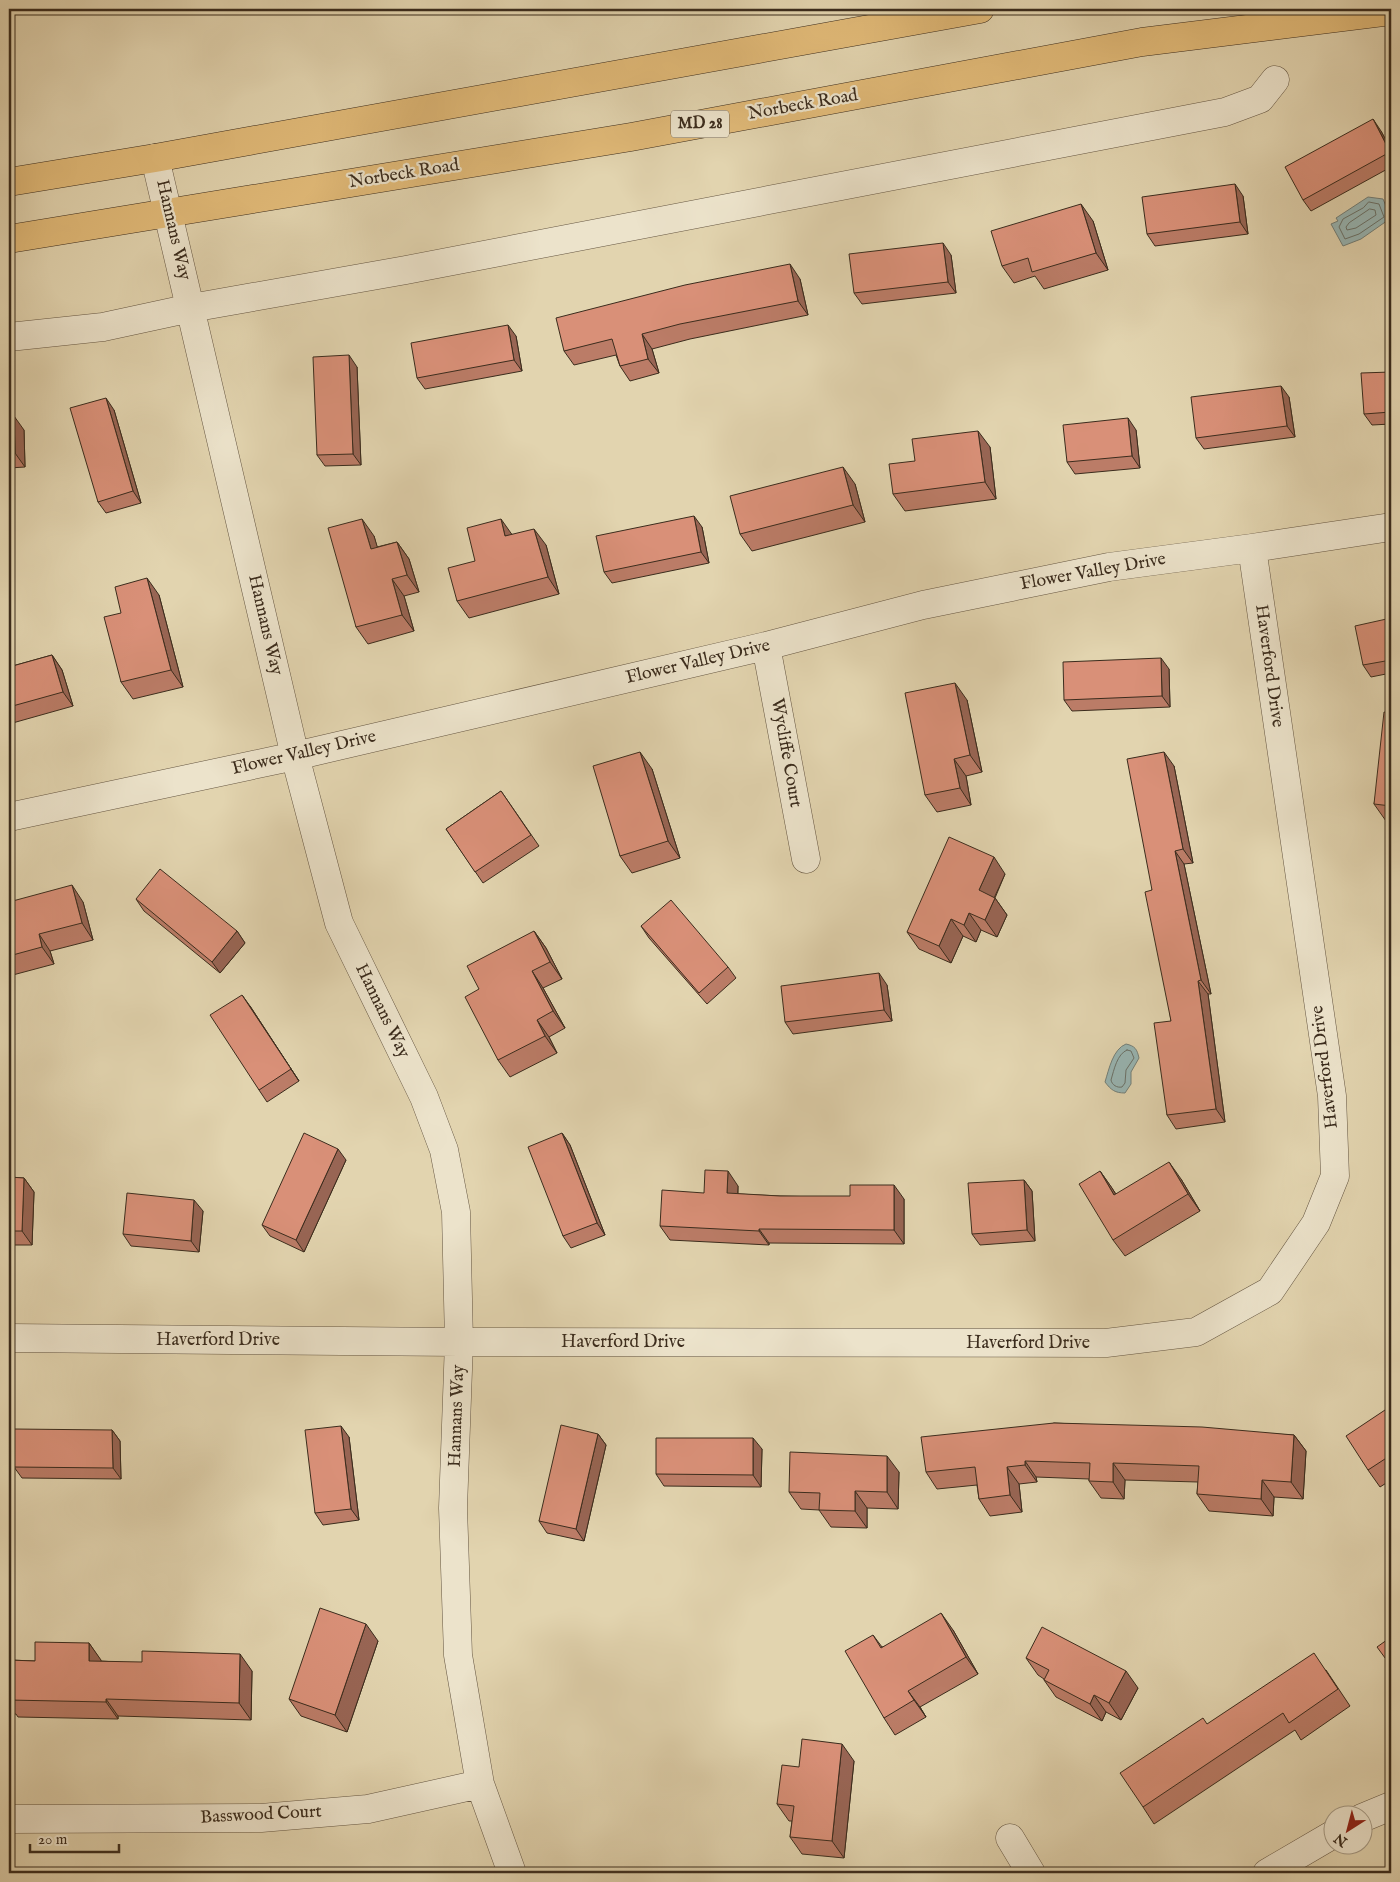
<svg xmlns="http://www.w3.org/2000/svg" width="1400" height="1882" font-family="'IM FELL English',serif">
  <rect width="100%" height="100%" fill="#e2d4af"/>
  <filter id="stains"><feTurbulence type="fractalNoise" baseFrequency=".004" numOctaves="4"/><feColorMatrix values="0 0 0 0 .2 0 0 0 0 .09 0 0 0 0 .02 0 0 0 .5 -.17"/></filter>
  <radialGradient id="worn" r=".72"><stop offset=".6" stop-color="#630" stop-opacity="0"/><stop offset="1" stop-color="#630" stop-opacity=".3"/></radialGradient>
  <path fill="#98b6b4" stroke="#737f78" d="M1368,197L1383,199L1391,218L1361,239L1343,246L1331,224L1338,221L1336,218Z
    M1126,1044C1135,1046 1137,1049 1139,1058L1131,1072V1084L1125,1093C1115,1093 1111,1090 1105,1082C1109,1069 1113,1049 1126,1044Z"/>
  <g fill="none" stroke-linecap="round" stroke-linejoin="round">
    <path stroke="#6a7168" stroke-width="1" d="M1369,202L1379,204L1384,217L1359,234L1345,239L1339,227L1343,219L1363,208Z
      M1370,209L1375,210L1376,215L1356,228L1347,230L1346,227L1349,223Z
      M1127,1050L1131,1051L1134,1058L1126,1070L1125,1083L1122,1087C1117,1088 1112,1085 1111,1080C1114,1070 1117,1054 1127,1050Z"/>
    <defs>
      <path id="minor" d="M155,158L295,756L339,923L424,1097L444,1150L456,1212L459,1342L453,1508L458,1655L480,1784L512,1873
        M9,337L103,327L191,308L406,270L1225,112L1260,99L1275,80
        M766,646L806,859
        M9,817L295,756L766,646L923,605L1109,567L1252,548L1391,527
        M9,1338L459,1342L1106,1343L1196,1332L1270,1291L1316,1223L1335,1176L1332,1096L1252,548
        M1362,1818L1391,1806
        M9,1819L261,1818L368,1809L480,1784
        M1010,1838L1031,1873
        M1267,1873L1332,1835"/>
      <path id="major" d="M9,182L155,158L980,9
        M9,239L631,137L1142,42L1391,11"/>
    </defs>
    <use href="#minor" stroke="#655642" stroke-width="29"/>
    <use href="#major" stroke="#3b2c1d" stroke-width="29"/>
    <use href="#minor" stroke="#ece3cb" stroke-width="28"/>
    <use href="#major" stroke="#e1ba78" stroke-width="28"/>
  </g>
  <path fill="#bb7c67" stroke="#3b2c1d" d="M1381,131L1391,150V167L1311,211L1303,200Z
    M1243,196L1248,234L1155,246L1147,234Z
    M1093,221L1108,270L1044,289L1035,276L1014,283L1002,266Z
    M951,255L956,293L862,304L854,293Z
    M800,279L808,315L690,339L652,349L659,373L630,381L620,366L616,355L574,365L564,351Z
    M516,336L522,371L425,389L417,378Z
    M357,367L361,465L325,466L317,455Z
    M1391,372V424L1372,425L1364,414Z
    M1289,397L1295,437L1204,449L1196,438Z
    M114,410L141,503L106,513L98,502Z
    M9,416L24,430L25,467L9,468Z
    M1136,430L1140,468L1075,474L1067,462Z
    M990,447L996,499L905,511L893,494L915,461Z
    M855,484L865,522L752,551L740,534Z
    M702,527L709,563L612,583L604,572Z
    M511,534L546,545L559,594L469,618L457,601L475,561Z
    M374,536L377,547L397,542L409,559L419,592L404,596L414,631L368,644L356,627Z
    M159,595L183,687L133,699L121,682V613Z
    M1391,618V673L1371,677L1363,665Z
    M52,655L62,670L73,706L9,724V667Z
    M1169,669L1170,707L1072,711L1064,700Z
    M967,700L982,772L966,776L971,805L937,812L925,795Z
    M1391,713V821H1386L1374,804Z
    M1174,766L1193,863L1184,864L1211,994H1208L1225,1122L1176,1129L1167,1115L1171,1021L1152,890Z
    M652,769L680,858L632,873L620,856Z
    M501,791L539,846L483,883L446,829Z
    M1005,874L995,898L1007,915L997,937L981,930L976,942L963,936L951,963L919,949L907,932Z
    M136,899L237,931L245,943L220,973L144,911Z
    M9,902H83L93,940L50,951L54,964L9,976Z
    M641,926L728,967L736,978L707,1004L649,938Z
    M534,931L546,948L562,979L543,988L565,1028L549,1037L557,1053L510,1077L498,1060L479,989Z
    M887,985L892,1021L793,1034L785,1022Z
    M250,1006L299,1081L267,1102L259,1090Z
    M562,1133L570,1145L605,1235L571,1248L563,1236Z
    M346,1160L304,1252L270,1236L262,1225Z
    M1100,1171L1116,1194L1181,1179L1200,1211L1125,1256L1113,1240Z
    M9,1177L24,1178L34,1192L32,1245H9Z
    M1024,1180L1032,1191L1035,1241L980,1245L972,1234Z
    M738,1186V1194L780,1196L904,1199V1244L769,1243V1245L670,1240L660,1226L704,1193Z
    M203,1211L199,1252L131,1246L123,1234Z
    M1391,1406V1480L1380,1487L1368,1470Z
    M1054,1423L1294,1435L1306,1451L1303,1499L1274,1497L1273,1516L1209,1511L1197,1494L1198,1482L1125,1480L1124,1499L1101,1498L1089,1481V1479L1036,1477L1037,1482L1019,1484L1022,1512L990,1516L979,1499L977,1485L937,1489L926,1472Z
    M112,1430L120,1441L121,1479L22,1478L14,1467Z
    M598,1434L606,1445L584,1541L547,1533L539,1521Z
    M349,1437L359,1520L323,1525L315,1513Z
    M762,1449L761,1487L664,1486L656,1474Z
    M899,1472L898,1509L867,1508V1528L831,1527L819,1510L801,1509L789,1492Z
    M953,1630L978,1674L920,1707L926,1717L895,1735L884,1718L873,1635L882,1647Z
    M378,1641L347,1732L301,1716L289,1699Z
    M89,1643L101,1661L252,1671L251,1720L118,1716V1719L18,1717L16,1714H9V1660L35,1661Z
    M1026,1658L1138,1688L1121,1720L1106,1712L1102,1721L1056,1697L1044,1680V1679L1038,1675Z
    M1326,1670L1350,1706L1301,1740L1295,1730L1154,1824L1143,1807L1208,1724Z
    M854,1761L844,1858L802,1854L790,1837L792,1821H789L777,1804L799,1767Z"/>
  <path fill="#986554" stroke="#3b2c1d" d="M1373,119L1381,131L1391,150V153Z
    M1235,184L1243,196L1248,234L1240,222Z
    M1081,204L1093,221L1108,270L1096,253Z
    M943,243L951,255L956,293L948,282Z
    M790,264L800,279L808,315L798,301Z
    M508,325L516,336L522,371L514,360Z
    M642,334L652,349L659,373L648,359Z
    M349,355L357,367L361,465L353,454Z
    M1281,386L1289,397L1295,437L1287,426Z
    M106,398L114,410L141,503L133,491Z
    M14,416L24,430L25,467L15,453Z
    M1128,418L1136,430L1140,468L1132,456Z
    M978,431L990,447L996,499L985,482Z
    M843,467L855,484L865,522L853,505Z
    M694,516L702,527L709,563L701,552Z
    M362,519L374,536L383,566L371,549Z
    M501,519L513,536H505Z
    M534,529L546,545L559,594L548,577Z
    M397,542L409,559L419,592L407,575Z
    M147,578L159,595L183,687L171,670Z
    M392,579L404,596L414,631L402,615Z
    M52,655L62,670L73,706L63,692Z
    M1161,658L1169,669L1170,707L1162,696Z
    M955,683L967,700L982,772L970,755Z
    M640,752L652,769L680,858L668,841Z
    M1164,752L1174,766L1193,863L1183,849Z
    M954,759L966,776L971,805L960,788Z
    M1175,851L1184,864L1211,994L1201,980Z
    M994,857L1005,874L990,907L979,890Z
    M72,885L83,902L93,940L82,923Z
    M995,898L1007,915L997,937L985,920Z
    M969,913L981,930L976,942L964,925Z
    M951,919L963,936L951,963L939,946Z
    M237,931L245,943L220,973L212,962Z
    M534,931L546,948L562,979L550,962Z
    M39,934L50,951L54,964L42,947Z
    M532,971L543,988L565,1028L553,1011Z
    M879,973L887,985L892,1021L884,1010Z
    M1198,981L1208,994L1225,1122L1216,1109Z
    M242,995L250,1006L299,1081L291,1069Z
    M537,1020L549,1037L557,1053L545,1036Z
    M562,1133L570,1145L605,1235L597,1223Z
    M338,1149L346,1160L304,1252L296,1240Z
    M1169,1162L1181,1179L1200,1211L1188,1194Z
    M728,1171L738,1186L737,1207L727,1193Z
    M1100,1171L1112,1188L1126,1212L1114,1195Z
    M24,1178L34,1192L32,1245L22,1231Z
    M1024,1180L1032,1191L1035,1241L1027,1230Z
    M894,1185L904,1199V1244L894,1230Z
    M194,1200L203,1211L199,1252L191,1241Z
    M759,1229L769,1243V1245L759,1231Z
    M341,1426L349,1437L359,1520L351,1509Z
    M112,1430L120,1441L121,1479L113,1468Z
    M598,1434L606,1445L584,1541L576,1529Z
    M1294,1435L1306,1451L1303,1499L1291,1482Z
    M753,1438L762,1449L761,1487L753,1475Z
    M887,1456L899,1472L898,1509L887,1492Z
    M1025,1461L1036,1477L1037,1482L1025,1465Z
    M1113,1463L1125,1480L1124,1499L1113,1482Z
    M1007,1467L1019,1484L1022,1512L1010,1495Z
    M1262,1480L1274,1497L1273,1516L1261,1499Z
    M855,1491L867,1508V1528L855,1511Z
    M941,1613L953,1630L978,1674L966,1657Z
    M366,1624L378,1641L347,1732L335,1715Z
    M89,1643L101,1660V1678L89,1661Z
    M240,1654L252,1671L251,1720L239,1703Z
    M1126,1671L1138,1688L1121,1720L1109,1703Z
    M908,1691L920,1707L926,1717L914,1700Z
    M1094,1695L1106,1712L1102,1721L1090,1704Z
    M106,1699L118,1716V1719L106,1702Z
    M842,1744L854,1761L844,1858L832,1841Z"/>
  <path fill="#d99078" stroke="#3b2c1d" d="M1373,119L1390,152L1303,200L1285,167Z
    M1235,184L1240,222L1147,234L1142,197Z
    M1081,204L1096,253L1032,272L1028,258L1002,266L991,231Z
    M943,243L948,282L854,293L849,254Z
    M790,264L798,301L680,324L642,334L648,359L620,366L612,339L564,351L556,318L685,285Z
    M508,325L514,360L417,378L411,343Z
    M349,355L353,454L317,455L313,357Z
    M1391,372V412L1364,414L1361,373Z
    M1281,386L1287,426L1196,438L1191,397Z
    M106,398L133,491L98,502L70,408Z
    M9,416H14L15,453H9Z
    M1128,418L1132,456L1067,462L1063,425Z
    M978,431L985,482L893,494L889,464L915,461L912,439Z
    M843,467L853,505L740,534L730,496Z
    M694,516L701,552L604,572L596,536Z
    M362,519L371,549L397,542L407,575L392,579L402,615L356,627L328,528Z
    M501,519L505,536L534,529L548,577L457,601L448,568L475,561L467,528Z
    M147,578L171,670L121,682L104,617L121,613L115,587Z
    M1391,618V660L1363,665L1355,626Z
    M52,655L63,692L9,707V667Z
    M1161,658L1162,696L1064,700L1063,662Z
    M955,683L970,755L954,759L960,788L925,795L905,693Z
    M1384,712L1391,713V806L1374,804Z
    M640,752L668,841L620,856L593,766Z
    M1164,752L1183,849L1175,851L1201,980L1198,981L1216,1109L1167,1115L1154,1023L1171,1021L1145,892L1152,890L1127,759Z
    M501,791L531,835L475,872L446,829Z
    M949,837L994,857L979,890L995,898L985,920L969,913L964,925L951,919L939,946L907,932Z
    M1391,850V880L1386,852Z
    M160,869L237,931L212,962L136,899Z
    M72,885L82,923L39,934L42,947L9,956V902Z
    M671,900L728,967L699,993L641,926Z
    M534,931L550,962L532,971L553,1011L537,1020L545,1036L498,1060L465,997L479,989L467,966Z
    M879,973L884,1010L785,1022L781,986Z
    M242,995L291,1069L259,1090L210,1015Z
    M304,1133L338,1149L296,1240L262,1225Z
    M562,1133L597,1223L563,1236L528,1147Z
    M1169,1162L1188,1194L1113,1240L1079,1184L1100,1171L1114,1195Z
    M705,1170L728,1171L727,1193L780,1196H850V1185H894V1230L759,1229V1231L660,1226L662,1190L704,1193Z
    M9,1177L24,1178L22,1231H9Z
    M1024,1180L1027,1230L972,1234L968,1183Z
    M127,1193L194,1200L191,1241L123,1234Z
    M1391,1406V1455L1368,1470L1346,1436Z
    M1054,1423L1202,1427L1294,1435L1291,1482L1262,1480L1261,1499L1197,1494L1199,1466L1113,1463V1482L1089,1481L1090,1463L1025,1461V1465L1007,1467L1010,1495L979,1499L975,1467L926,1472L921,1437Z
    M561,1425L598,1434L576,1529L539,1521Z
    M341,1426L351,1509L315,1513L305,1430Z
    M14,1429L112,1430L113,1468L14,1467Z
    M656,1438H753V1475L656,1474Z
    M790,1452L887,1456V1492L855,1491V1511L819,1510L820,1493L789,1492Z
    M320,1608L366,1624L335,1715L289,1699Z
    M941,1613L966,1657L908,1691L914,1700L884,1718L845,1651L873,1635L881,1648Z
    M1042,1627L1126,1671L1109,1703L1094,1695L1090,1704L1044,1680L1049,1670L1026,1658Z
    M1391,1637V1666L1377,1647Z
    M35,1642L89,1643V1661L142,1662V1651L240,1654L239,1703L106,1699V1702L9,1700V1660L35,1661Z
    M1314,1653L1338,1689L1289,1723L1283,1713L1143,1807L1120,1773L1203,1718L1207,1724Z
    M802,1739L842,1744L832,1841L790,1837L794,1806L777,1804L782,1765L799,1767Z"/>
  <g text-anchor="middle" dominant-baseline="central" stroke-width="4.5" stroke-linejoin="round" paint-order="stroke">
    <rect fill="#ece3cb" stroke="#706351" stroke-width="1" x="671" y="110.5" width="58" height="27" rx="4"/>
    <g font-size="16" font-weight="bold" fill="#3b2c1d">
      <text x="700" y="124">MD 28</text>
    </g>
    <g font-size="18" fill="#3b2c1d" stroke="#ece3cb">
      <text transform="translate(803 105) rotate(-10)">Norbeck Road</text>
      <text transform="translate(404 174) rotate(-9)">Norbeck Road</text>
      <text transform="translate(173 230) rotate(77)">Hannans Way</text>
      <text transform="translate(1093 572) rotate(-10)">Flower Valley Drive</text>
      <text transform="translate(265 625) rotate(77)">Hannans Way</text>
      <text transform="translate(698 662) rotate(-13)">Flower Valley Drive</text>
      <text transform="translate(1269 666) rotate(82)">Haverford Drive</text>
      <text transform="translate(304 753) rotate(-13)">Flower Valley Drive</text>
      <text transform="translate(786 753) rotate(80)">Wycliffe Court</text>
      <text transform="translate(382 1011) rotate(64)">Hannans Way</text>
      <text transform="translate(1325 1067) rotate(-97)">Haverford Drive</text>
      <text x="218" y="1340">Haverford Drive</text>
      <text x="623" y="1342">Haverford Drive</text>
      <text x="1028" y="1343">Haverford Drive</text>
      <text transform="translate(457 1416) rotate(-88)">Hannans Way</text>
      <text transform="translate(261 1815) rotate(-3)">Basswood Court</text>
    </g>
  </g>
  <rect width="1400" height="1882" fill="none" stroke="#e2d4af" stroke-width="30"/>
  <rect x="10" y="10" width="1380" height="1862" fill="none" stroke="#3b2c1d" stroke-width="2.5"/>
  <rect x="15" y="15" width="1370" height="1852" fill="none" stroke="#3b2c1d"/>
  <g transform="translate(1348 1830) rotate(216)"><circle r="24" fill="#ece3cb" stroke="#a59a85"/>
  <path d="M0-4L9 19L0 12L-9 19Z" fill="#8f2418"/>
  <text y="-8" font-size="14" font-weight="bold" text-anchor="middle" fill="#3b2c1d">N</text>
  </g>
  <path d="M30 1844v8h89v-8" fill="none" stroke="#3b2c1d" stroke-width="2.5"/>
  <text x="38" y="1844" font-size="15" fill="#3b2c1d" stroke="#ece3cb" stroke-width="4" paint-order="stroke">20 m</text>
  <rect width="100%" height="100%" filter="url(#stains)"/>
  <rect width="100%" height="100%" fill="url(#worn)"/>
</svg>
